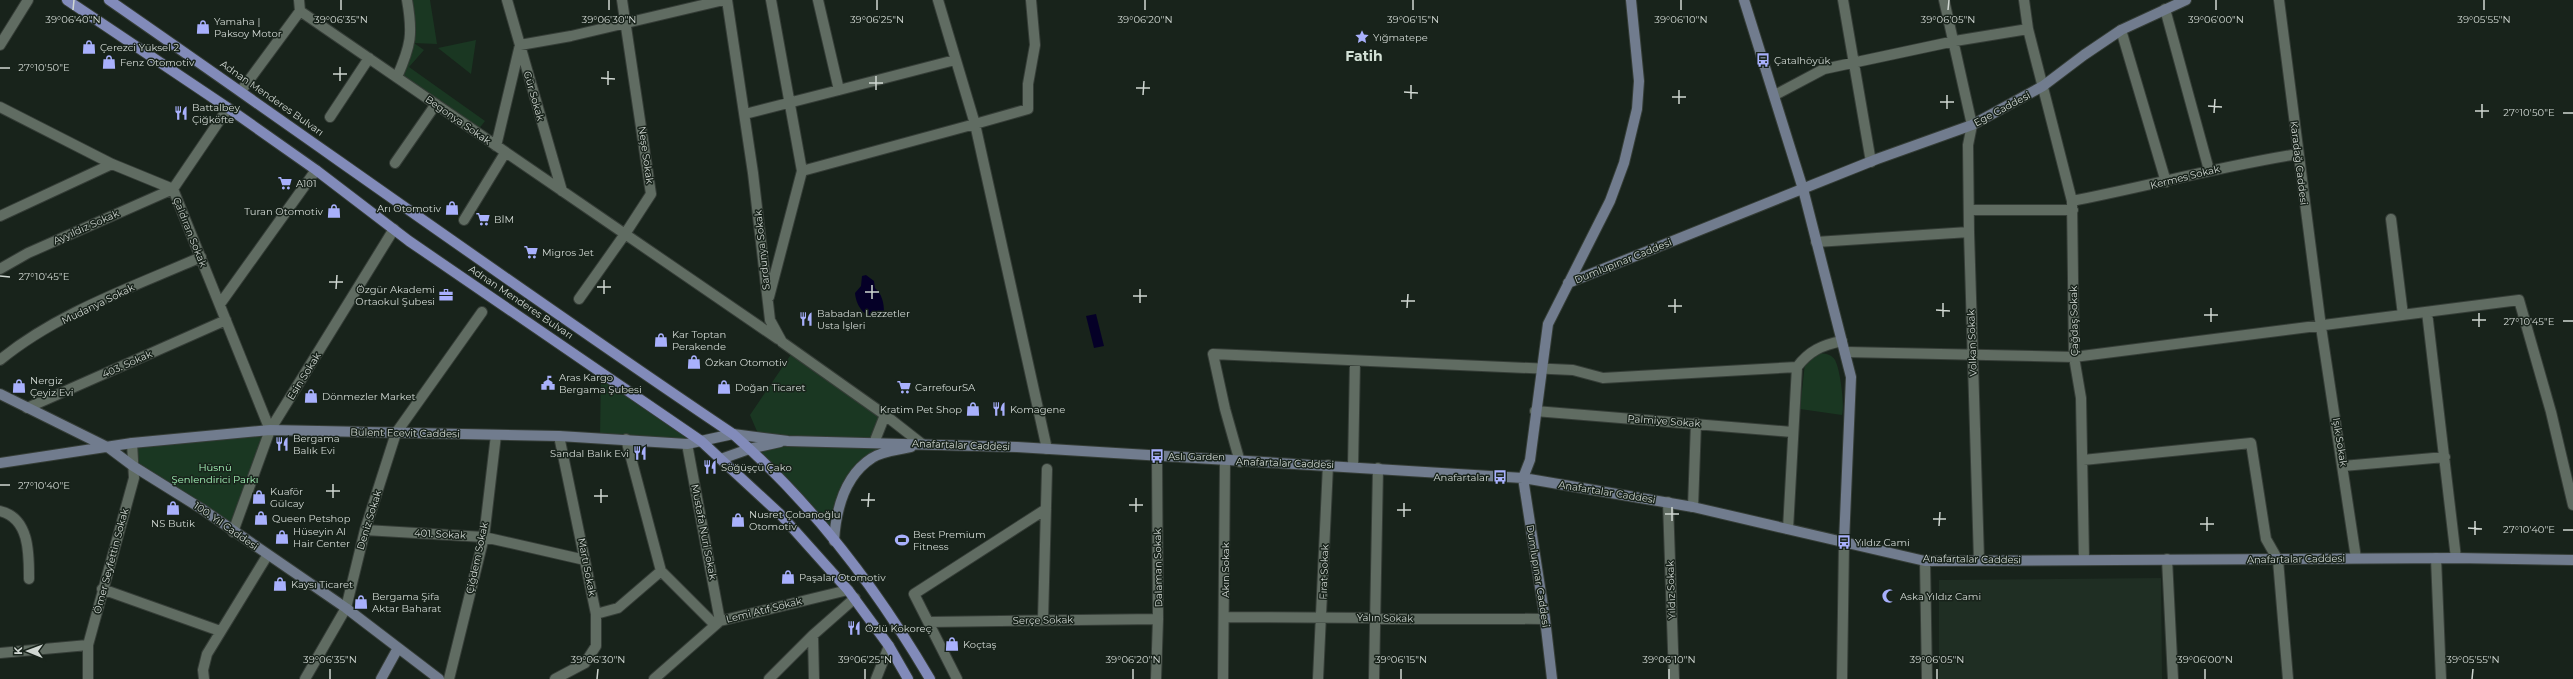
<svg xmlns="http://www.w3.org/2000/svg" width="2573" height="679" font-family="Montserrat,sans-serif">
  <rect width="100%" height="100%" fill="#18231b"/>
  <path fill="#1f2e23" d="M2161,578L2162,679H1939V580Z"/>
  <path fill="#1a3722" d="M409,0H430L437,44L414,43L424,50L409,67L485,121L478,130L402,76Z
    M476,40L471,74L438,48Z
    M794,350L885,415L874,442L922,444L873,457L851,477L834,541L754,453L759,436L750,415Z
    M1821,353C1827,354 1832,355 1835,360C1840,369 1845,405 1842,415L1800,409L1805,363L1808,358Z
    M601,371L701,441L600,438Z
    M270,430L233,532L133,466L132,443Z"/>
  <path fill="#050027" d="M866,275L874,281L875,288C882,294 884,303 884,312L877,317C864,318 856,305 855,293L861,286L862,276Z
    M1096,314L1104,346L1094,348L1086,316Z"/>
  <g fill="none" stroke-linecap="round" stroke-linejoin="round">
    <defs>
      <path id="street" d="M299,0L300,11L625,234L579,299
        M507,0L562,191
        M622,0L651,194L625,234L778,339
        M727,0L753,173L770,320L782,342L885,415L874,443
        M1031,0L1035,45L1028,84V109L975,124L1047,449
        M1843,0L1871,162
        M1944,0L1972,125L1968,145L1969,232L1979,560
        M2024,0L2028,29L2072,201L2074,357L2081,398L2084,559
        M2279,0L2321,327L2356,558
        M2165,9L2209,170
        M2121,30L2166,182
        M0,45L28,0
        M397,77C411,45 413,34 407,0
        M839,90L955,60
        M241,91L300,11
        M1775,95L1824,69L1955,41L2028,29
        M0,107L112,164L173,189L270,430
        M745,114L839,90L818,0
        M330,117L369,58
        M496,146L520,45L571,36L724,0
        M395,163L436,104
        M802,171L975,124L938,0
        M173,189L228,108
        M2072,201C2148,186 2222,166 2298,154
        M1969,210H2073
        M0,216L112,164
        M2391,219L2403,315
        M464,220L505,153
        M1816,242L1969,232
        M0,269L28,253L173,189
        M769,297L802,171L771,0
        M220,304L316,170
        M2427,312L2456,558
        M1846,352L2074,357L2519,300L2551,412L2573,505
        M0,360C57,313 133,287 201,257
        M27,408L226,320
        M1535,411L1792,432
        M885,415L922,444
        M626,439L661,571L715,625
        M687,444L720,621
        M2083,460L2251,443L2266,539L2278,560L2288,679
        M1240,462L1225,409L1213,354L1573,370L1603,378L1797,367
        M2343,466L2445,457
        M1353,467L1355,361
        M1668,502L1674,679
        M1693,507L1696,423
        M0,511C30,518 29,555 29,579
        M1788,529L1797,367C1809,351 1822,345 1842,341
        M365,530L484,537L585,560
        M233,532L270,430L394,229
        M2436,558L2441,679
        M2167,559L2173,679
        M1925,561L1927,679
        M102,589L220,631
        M596,614L618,608L661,571
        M1225,617L1545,619
        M1043,620L1047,469
        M928,622L1158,619
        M0,653L88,645
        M88,679V645L134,478L132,443
        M204,679L203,670L207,654L267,556
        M305,679L346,608L365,530L396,433L482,312
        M449,679L484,537L496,435
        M555,679L585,663L596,646V614L559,436
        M654,679L720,621L848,590
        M769,679L813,635
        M814,679L813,635L855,598
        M876,679L889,646
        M957,679L914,594L1046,509
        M1156,679L1158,619L1157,456
        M1223,679L1225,461
        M1318,679L1328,465
        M1374,679L1378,468
        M1842,679L1844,542"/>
      <path id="secondary" d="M1744,0L1803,189L1851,377L1844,542
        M1568,283L1877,159L1972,125L2043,86L2084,55L2121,30L2186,0
        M0,394L109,448L133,466L202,509L346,608L439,679
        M721,459L749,449L780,442
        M0,463L132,443L270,430L559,436L687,444L733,434L788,441L1017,447L1523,478L1693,507L1925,561L2456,558L2573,560
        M834,541C836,509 844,476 872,458C882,451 900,450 911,447
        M381,679L398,648
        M1552,679L1545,619L1523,478L1530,460L1548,324L1610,201L1624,163L1637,109L1639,81L1631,0"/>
      <path id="primary" d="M67,0L228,108L316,170L409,241L701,441L780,514L848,590L889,646L908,679
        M109,0C317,144 523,293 733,434C812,503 877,589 930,679"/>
    </defs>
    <use href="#street" stroke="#353d37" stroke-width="12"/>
    <use href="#secondary" stroke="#353d37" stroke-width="12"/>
    <use href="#primary" stroke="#353d37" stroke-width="12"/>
    <use href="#street" stroke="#606c62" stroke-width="10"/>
    <use href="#secondary" stroke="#717c8e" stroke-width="10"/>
    <use href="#primary" stroke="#828bba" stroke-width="10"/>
  </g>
  <path fill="none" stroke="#d0d7d2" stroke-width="1.5" d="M73,10L74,0M341,10V0M609,10V0M877,10V0M1145,10V0M1413,10V0M1681,10V0M1948,10L1949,0M2216,10V0M2484,10V0M0,68H10M333,74H347M601,78L615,79M340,81V67M869,83H883M608,85V71M1136,88H1150M876,90V76M1404,92L1418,93M1143,95L1144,81M1672,97H1686M1411,99V85M1940,102H1954M1679,104V90M2208,106L2222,107M1947,109V95M2475,111H2489M2214,113L2215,99M2563,113H2573M2482,118V104M0,276L10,277M329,282H343M597,287H611M336,289L337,275M865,292H879M604,294V280M1133,296H1147M872,299V285M1401,301H1415M1140,303V289M1668,306H1682M1407,308L1408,294M1936,310L1950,311M1675,313V299M2204,315H2218M1943,317V303M2472,320H2486M2563,321H2573M2211,322V308M2479,327V313M0,485H10M326,491H340M594,496H608M333,498V484M861,500H875M601,503V489M1129,505H1143M868,507L869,493M1397,510H1411M1136,512V498M1665,514H1679M1404,517V503M1933,519H1946M1672,521V507M2200,524H2214M1939,526L1940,512M2468,528L2482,529M2563,530H2573M2207,531V517M2475,535V521M330,679V669M597,679L598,669M865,679V669M1133,679V669M1401,679V669M1669,679V669M1937,679V669M2205,679V669M2472,679L2473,669"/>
  <defs>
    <symbol id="shop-bare" viewBox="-9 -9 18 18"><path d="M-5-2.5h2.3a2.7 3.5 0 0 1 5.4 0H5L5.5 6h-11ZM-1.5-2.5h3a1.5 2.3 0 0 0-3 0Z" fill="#a8b0fc" stroke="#18231b" stroke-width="2.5" paint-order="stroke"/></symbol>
    <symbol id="sight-bare" viewBox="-9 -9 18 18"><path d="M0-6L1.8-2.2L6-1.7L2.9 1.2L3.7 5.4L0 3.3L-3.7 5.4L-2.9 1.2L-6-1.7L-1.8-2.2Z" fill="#a8b0fc" stroke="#18231b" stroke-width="2.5" paint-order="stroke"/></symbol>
    <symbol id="bus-bare" viewBox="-9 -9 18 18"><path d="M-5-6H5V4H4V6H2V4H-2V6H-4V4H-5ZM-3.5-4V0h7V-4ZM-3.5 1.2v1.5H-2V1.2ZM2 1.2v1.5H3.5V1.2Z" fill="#a8b0fc" stroke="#18231b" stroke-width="2.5" paint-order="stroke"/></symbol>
    <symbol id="restaurant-bare" viewBox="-9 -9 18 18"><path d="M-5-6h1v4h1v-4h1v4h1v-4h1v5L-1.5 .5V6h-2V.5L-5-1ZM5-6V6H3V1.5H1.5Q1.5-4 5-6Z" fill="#a8b0fc" stroke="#18231b" stroke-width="2.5" paint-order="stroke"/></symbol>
    <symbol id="supermarket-bare" viewBox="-9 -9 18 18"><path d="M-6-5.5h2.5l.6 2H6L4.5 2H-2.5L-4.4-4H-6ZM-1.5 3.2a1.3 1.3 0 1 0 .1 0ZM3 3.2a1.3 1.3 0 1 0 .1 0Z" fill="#a8b0fc" stroke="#18231b" stroke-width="2.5" paint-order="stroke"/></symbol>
    <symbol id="office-bare" viewBox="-9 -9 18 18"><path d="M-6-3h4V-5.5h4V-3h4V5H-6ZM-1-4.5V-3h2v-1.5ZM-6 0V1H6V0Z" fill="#a8b0fc" stroke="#18231b" stroke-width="2.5" paint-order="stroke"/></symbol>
    <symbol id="civic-bare" viewBox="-9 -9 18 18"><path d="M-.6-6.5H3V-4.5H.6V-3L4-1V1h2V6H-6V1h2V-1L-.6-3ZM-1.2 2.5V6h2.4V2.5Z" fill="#a8b0fc" stroke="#18231b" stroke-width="2.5" paint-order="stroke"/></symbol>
    <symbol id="stadium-bare" viewBox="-9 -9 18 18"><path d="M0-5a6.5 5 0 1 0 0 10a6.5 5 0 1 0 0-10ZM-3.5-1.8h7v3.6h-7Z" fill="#a8b0fc" stroke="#18231b" stroke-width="2.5" paint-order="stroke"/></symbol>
    <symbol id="mosque-bare" viewBox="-9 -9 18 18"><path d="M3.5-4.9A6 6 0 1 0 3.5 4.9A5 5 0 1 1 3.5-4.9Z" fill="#a8b0fc" stroke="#18231b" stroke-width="2.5" paint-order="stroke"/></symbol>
  </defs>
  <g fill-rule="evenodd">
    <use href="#shop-bare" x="193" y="17" width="20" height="20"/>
    <use href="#sight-bare" x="1352" y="27" width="20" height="20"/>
    <use href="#shop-bare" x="79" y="37" width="20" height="20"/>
    <use href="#bus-bare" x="1753" y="50" width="20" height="20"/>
    <use href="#shop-bare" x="99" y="52" width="20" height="20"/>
    <use href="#restaurant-bare" x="171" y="103" width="20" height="20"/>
    <use href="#supermarket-bare" x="275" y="173" width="20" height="20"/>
    <use href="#shop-bare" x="442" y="198" width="20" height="20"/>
    <use href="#shop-bare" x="324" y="201" width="20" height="20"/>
    <use href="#supermarket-bare" x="473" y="209" width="20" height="20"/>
    <use href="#supermarket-bare" x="521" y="242" width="20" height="20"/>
    <use href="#office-bare" x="436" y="285" width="20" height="20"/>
    <use href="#restaurant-bare" x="796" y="309" width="20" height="20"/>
    <use href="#shop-bare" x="651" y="330" width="20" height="20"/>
    <use href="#shop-bare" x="684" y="352" width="20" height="20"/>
    <use href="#civic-bare" x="538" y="373" width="20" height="20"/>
    <use href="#shop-bare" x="9" y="376" width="20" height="20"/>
    <use href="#shop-bare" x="714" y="377" width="20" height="20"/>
    <use href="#supermarket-bare" x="894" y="377" width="20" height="20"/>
    <use href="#shop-bare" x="301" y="386" width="20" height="20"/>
    <use href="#shop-bare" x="963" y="399" width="20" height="20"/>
    <use href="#restaurant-bare" x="989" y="399" width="20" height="20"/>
    <use href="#restaurant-bare" x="272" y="434" width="20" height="20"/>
    <use href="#restaurant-bare" x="630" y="443" width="20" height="20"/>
    <use href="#bus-bare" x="1147" y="446" width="20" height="20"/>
    <use href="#restaurant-bare" x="700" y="457" width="20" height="20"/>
    <use href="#bus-bare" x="1490" y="467" width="20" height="20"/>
    <use href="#shop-bare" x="249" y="487" width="20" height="20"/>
    <use href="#shop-bare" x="163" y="498" width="20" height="20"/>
    <use href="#shop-bare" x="251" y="508" width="20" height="20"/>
    <use href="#shop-bare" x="728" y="510" width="20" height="20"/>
    <use href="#shop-bare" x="272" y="527" width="20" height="20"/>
    <use href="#stadium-bare" x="892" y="530" width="20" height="20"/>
    <use href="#bus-bare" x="1834" y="532" width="20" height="20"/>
    <use href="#shop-bare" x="778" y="567" width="20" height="20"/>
    <use href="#shop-bare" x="270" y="574" width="20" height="20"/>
    <use href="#mosque-bare" x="1879" y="586" width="20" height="20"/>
    <use href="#shop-bare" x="351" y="592" width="20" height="20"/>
    <use href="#restaurant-bare" x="844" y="618" width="20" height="20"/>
    <use href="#shop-bare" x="942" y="634" width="20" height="20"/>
  </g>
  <g text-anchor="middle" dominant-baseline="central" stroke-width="3" stroke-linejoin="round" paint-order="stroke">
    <g font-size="10" fill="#d0d7d2" stroke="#18231b" text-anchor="start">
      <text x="214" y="21">Yamaha |<tspan x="214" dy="12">Paksoy Motor</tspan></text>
      <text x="1373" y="37">Yığmatepe</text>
      <text x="100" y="47">Çerezci Yüksel 2</text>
      <text x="1774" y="60">Çatalhöyük</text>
      <text x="120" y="62">Fenz Otomotiv</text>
      <text x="192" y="107">Battalbey<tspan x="192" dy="12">Çiğköfte</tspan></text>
      <text x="296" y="183">A101</text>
      <text x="441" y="208" text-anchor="end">Arı Otomotiv</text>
      <text x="323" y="211" text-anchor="end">Turan Otomotiv</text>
      <text x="494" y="219">BİM</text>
      <text x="542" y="252">Migros Jet</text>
      <text x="435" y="289" text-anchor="end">Özgür Akademi<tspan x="435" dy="12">Ortaokul Şubesi</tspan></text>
      <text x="817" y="313">Babadan Lezzetler<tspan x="817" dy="12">Usta İşleri</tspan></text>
      <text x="672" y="334">Kar Toptan<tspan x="672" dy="12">Perakende</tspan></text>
      <text x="705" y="362">Özkan Otomotiv</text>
      <text x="559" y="377">Aras Kargo<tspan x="559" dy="12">Bergama Şubesi</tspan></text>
      <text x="30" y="380">Nergiz<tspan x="30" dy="12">Çeyiz Evi</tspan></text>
      <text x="735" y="387">Doğan Ticaret</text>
      <text x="915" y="387">CarrefourSA</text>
      <text x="322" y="396">Dönmezler Market</text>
      <text x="962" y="409" text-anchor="end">Kratim Pet Shop</text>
      <text x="1010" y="409">Komagene</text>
      <text x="293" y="438">Bergama<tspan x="293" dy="12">Balık Evi</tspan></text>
      <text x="629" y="453" text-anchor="end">Sandal Balık Evi</text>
      <text x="1168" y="456">Aslı Garden</text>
      <text x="721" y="467">Söğüşçü Çako</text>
      <text x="1489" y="477" text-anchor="end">Anafartalar</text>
      <text x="270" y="491">Kuaför<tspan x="270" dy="12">Gülcay</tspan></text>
      <text x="749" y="514">Nusret Çobanoğlu<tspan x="749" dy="12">Otomotiv</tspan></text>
      <text x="272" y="518">Queen Petshop</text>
      <text x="173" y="523" text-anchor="middle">NS Butik</text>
      <text x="293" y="531">Hüseyin Al<tspan x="293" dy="12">Hair Center</tspan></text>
      <text x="913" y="534">Best Premium<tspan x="913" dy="12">Fitness</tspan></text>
      <text x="1855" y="542">Yıldız Cami</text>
      <text x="799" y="577">Paşalar Otomotiv</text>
      <text x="291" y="584">Kaysı Ticaret</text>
      <text x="372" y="596">Bergama Şifa<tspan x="372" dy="12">Aktar Baharat</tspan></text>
      <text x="1900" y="596">Aska Yıldız Cami</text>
      <text x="865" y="628">Özlü Kokoreç</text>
      <text x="963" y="644">Koçtaş</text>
    </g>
    <g font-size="10" fill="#d0d7d2" stroke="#18231b">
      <text transform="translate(534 96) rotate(74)">Gür Sokak</text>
      <text transform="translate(272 98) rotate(35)">Adnan Menderes Bulvarı</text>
      <text transform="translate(2002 109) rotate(-28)">Ege Caddesi</text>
      <text transform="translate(458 120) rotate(35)">Begonya Sokak</text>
      <text transform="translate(646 155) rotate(82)">Neşe Sokak</text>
      <text transform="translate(2299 163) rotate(83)">Karadağ Caddesi</text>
      <text transform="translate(2185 177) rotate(-14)">Kermes Sokak</text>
      <text transform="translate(86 227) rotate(-24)">Ayyıldız Sokak</text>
      <text transform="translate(190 232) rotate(68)">Çaldıran Sokak</text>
      <text transform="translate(762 250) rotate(-96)">Sardunya Sokak</text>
      <text transform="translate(1623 261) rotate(-22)">Dumlupınar Caddesi</text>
      <text transform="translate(521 302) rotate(34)">Adnan Menderes Bulvarı</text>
      <text transform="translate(98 304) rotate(-26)">Mudanya Sokak</text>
      <text transform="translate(2074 321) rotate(-91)">Çağdaş Sokak</text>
      <text transform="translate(1972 343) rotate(-92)">Volkan Sokak</text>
      <text transform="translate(127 364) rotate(-24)">403. Sokak</text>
      <text transform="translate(304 376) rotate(-58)">Esin Sokak</text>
      <text transform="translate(1664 421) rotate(4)">Palmiye Sokak</text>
      <text transform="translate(405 433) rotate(1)">Bülent Ecevit Caddesi</text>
      <text transform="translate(2340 442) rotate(81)">Işık Sokak</text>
      <text transform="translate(961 445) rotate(2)">Anafartalar Caddesi</text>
      <text transform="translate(1285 463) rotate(2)">Anafartalar Caddesi</text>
      <text transform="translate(1607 492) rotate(9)">Anafartalar Caddesi</text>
      <text transform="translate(369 520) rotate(-73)">Deniz Sokak</text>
      <text transform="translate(226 526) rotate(35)">100. Yıl Caddesi</text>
      <text transform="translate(704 532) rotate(79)">Mustafa Nuri Sokak</text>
      <text transform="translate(440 534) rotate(3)">401. Sokak</text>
      <text transform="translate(477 558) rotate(-78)">Çiğdem Sokak</text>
      <text transform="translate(1972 559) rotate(1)">Anafartalar Caddesi</text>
      <text transform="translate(2296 559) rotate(-1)">Anafartalar Caddesi</text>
      <text transform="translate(111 561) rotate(-75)">Ömer Seyfettin Sokak</text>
      <text transform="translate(587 567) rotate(79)">Martı Sokak</text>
      <text transform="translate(1158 568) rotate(-91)">Dalaman Sokak</text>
      <text transform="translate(1225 570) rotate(-90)">Akın Sokak</text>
      <text transform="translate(1324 572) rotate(-88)">Fırat Sokak</text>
      <text transform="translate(1538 576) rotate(81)">Dumlupınar Caddesi</text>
      <text transform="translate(1671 590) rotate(-92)">Yıldız Sokak</text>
      <text transform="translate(764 610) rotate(-14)">Lemi Atıf Sokak</text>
      <text transform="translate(1385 618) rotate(1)">Yalın Sokak</text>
      <text transform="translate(1043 620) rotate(-1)">Serçe Sokak</text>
    </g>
    <g font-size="10" fill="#a6f6ba" stroke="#18231b">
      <text x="215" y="467">Hüsnü<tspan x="215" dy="12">Şenlendirici Parkı</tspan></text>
    </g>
    <g font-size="14" font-weight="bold" fill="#d3e1d6" stroke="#18231b">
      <text x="1364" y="56">Fatih</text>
    </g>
  </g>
  <g font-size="10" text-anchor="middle" fill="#d0d7d2" stroke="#18231b" stroke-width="3" stroke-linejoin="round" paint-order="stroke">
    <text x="73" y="23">39°06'40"N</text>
    <text x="341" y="23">39°06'35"N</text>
    <text x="609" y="23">39°06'30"N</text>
    <text x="877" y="23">39°06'25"N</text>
    <text x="1145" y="23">39°06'20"N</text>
    <text x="1413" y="23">39°06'15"N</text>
    <text x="1681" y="23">39°06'10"N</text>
    <text x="1948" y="23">39°06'05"N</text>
    <text x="2216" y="23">39°06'00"N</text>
    <text x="2484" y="23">39°05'55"N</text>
    <text x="44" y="71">27°10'50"E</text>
    <text x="2529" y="116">27°10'50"E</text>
    <text x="44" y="280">27°10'45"E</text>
    <text x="2529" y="325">27°10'45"E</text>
    <text x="44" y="489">27°10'40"E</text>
    <text x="2529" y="533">27°10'40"E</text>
    <text x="330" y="663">39°06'35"N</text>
    <text x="598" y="663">39°06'30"N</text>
    <text x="865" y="663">39°06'25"N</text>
    <text x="1133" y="663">39°06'20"N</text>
    <text x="1401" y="663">39°06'15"N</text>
    <text x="1669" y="663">39°06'10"N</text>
    <text x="1937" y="663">39°06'05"N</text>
    <text x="2205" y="663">39°06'00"N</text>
    <text x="2473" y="663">39°05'55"N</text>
  </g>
  <g transform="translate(28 651) rotate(271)" stroke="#18231b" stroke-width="3" paint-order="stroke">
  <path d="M0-3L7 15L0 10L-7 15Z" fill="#d0d7d2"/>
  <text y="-6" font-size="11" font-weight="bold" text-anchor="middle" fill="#d0d7d2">K</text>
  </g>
</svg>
